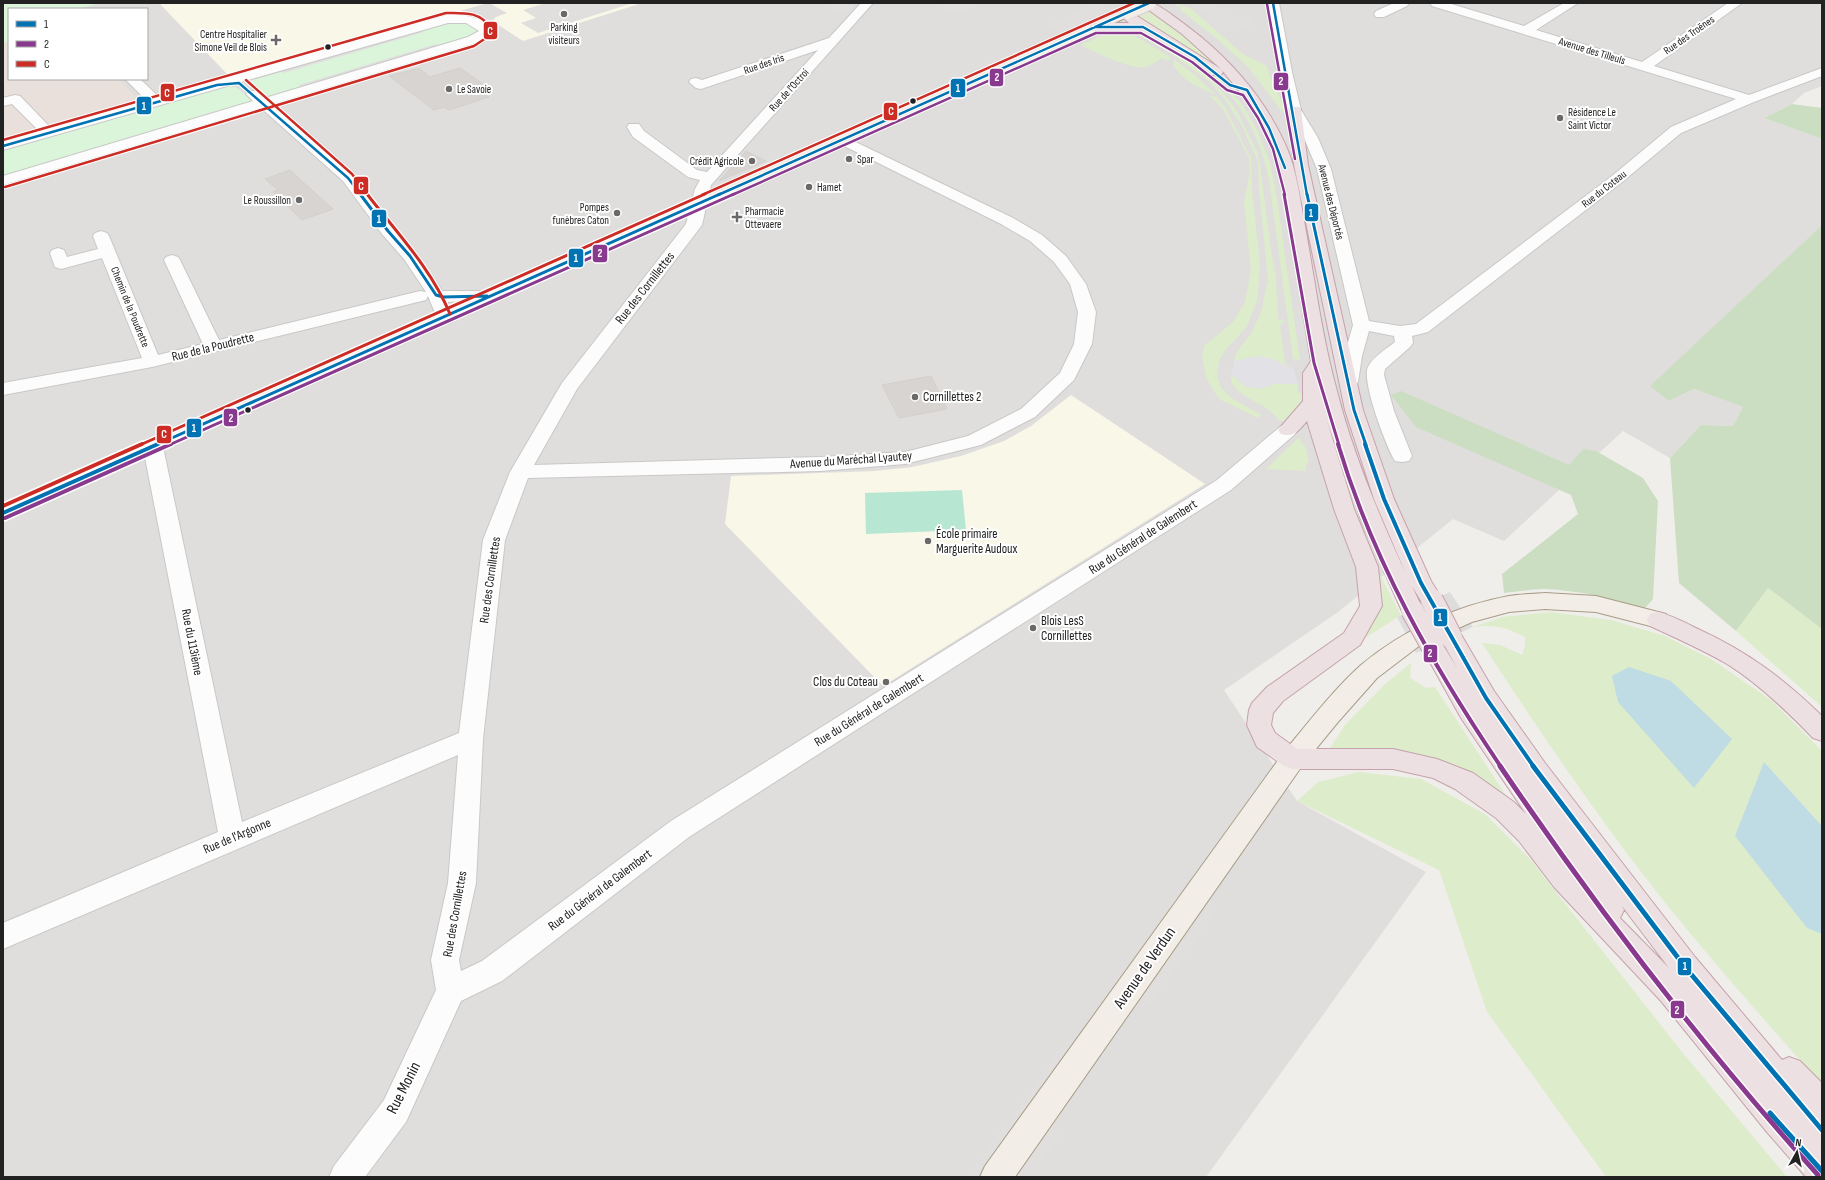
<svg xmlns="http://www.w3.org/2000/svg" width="1825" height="1180" font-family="'Sofia Sans Condensed',sans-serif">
  <rect width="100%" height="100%" fill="#f0eeeb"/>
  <path fill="#dfdedc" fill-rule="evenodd" d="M3,3H1822V86L1804,93L1792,104L1764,118L1822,139V225L1651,386L1669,401L1694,389L1743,407L1733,426L1701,425L1670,458L1623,431L1504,541L1453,519L1338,612L1224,690L1297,801L1426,872L1206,1177H3ZM9,9H147V79H9Z"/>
  <path fill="#f8f7e8" d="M159,3H488L229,76Z
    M489,3H642L523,41L492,21L496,17L507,13Z
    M1071,395L1205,484L883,686L725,524L731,476L875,471L912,467L961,456L1004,441L1031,426Z"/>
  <path fill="#eae0db" d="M9,41V79H119L136,97L126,106L3,141V43Z"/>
  <path fill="#ddeccb" d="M1172,3C1179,3 1183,7 1190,8L1243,54L1267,66C1270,83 1281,97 1288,113L1284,114L1248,67L1216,38L1180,10L1182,8Z
    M1151,12L1196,45L1220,69L1137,18Z
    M1116,30L1127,31L1170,57L1169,61L1162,58C1157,61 1151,65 1146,67C1133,71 1093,51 1080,45Z
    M1130,30L1141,31L1204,66L1221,81L1242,104L1257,130L1271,166L1277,199L1300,360L1293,359L1270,186C1262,138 1243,104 1207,71H1202L1219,88L1237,111L1257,152L1260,166L1271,250L1276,277L1278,319L1285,321L1280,325L1285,363L1289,367L1273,359L1234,361L1237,352L1252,332L1261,312L1268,280L1259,188L1258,162L1242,126L1223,97L1210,82L1172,54Z
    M1174,59L1195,75L1216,95C1199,88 1183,81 1173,65Z
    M1210,96L1217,97L1226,109L1251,158L1252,189L1260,266L1257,301L1246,328L1226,349L1219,361L1217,375L1221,388L1233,399L1261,415L1258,418L1219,399L1206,378L1202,356L1204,346L1233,322L1245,302L1251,271L1244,202L1250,172L1249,158L1223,109Z
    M1231,376L1235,377L1244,386L1261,389L1274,384H1298L1297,392L1305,394L1295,412L1283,421H1280C1275,416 1271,412 1266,408C1255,400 1230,393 1231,376Z
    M1298,438C1307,447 1307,450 1309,463H1306V471L1266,469Z
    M1377,569L1401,615L1356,644Z
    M1768,588L1822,629V707L1736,631Z
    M1550,612L1611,620L1665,636L1711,659L1771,700L1822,751V826L1764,762L1807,928L1822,934V1085C1761,1016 1698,946 1642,873C1585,799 1533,722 1482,643L1500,645L1522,655L1525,646V637C1506,627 1494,624 1473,627L1502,617Z
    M1411,663L1410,678L1426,688L1435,687L1511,803L1472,777L1328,751L1345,725L1385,684Z
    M1359,772L1421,779L1485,814L1530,859L1682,1052L1787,1177H1606L1487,1012L1439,870L1297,801L1318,782Z"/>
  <path fill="#cbdec1" d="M1792,104L1822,108V139L1764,118Z
    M1822,225V629L1768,588L1736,631L1679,583L1670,458L1701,425L1733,426L1743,407L1694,389L1669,401L1650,386Z
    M1401,391L1569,465L1583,449L1596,451L1643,478L1658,501L1653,599L1645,608C1612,599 1578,590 1544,589C1531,589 1517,592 1504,593L1502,574L1578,514L1571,495L1416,427L1391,395Z"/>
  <path fill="#daf5da" d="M3,3H100L79,9H9V41L3,43Z
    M440,22H466L478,28V32L475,36L271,96L265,95L250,82L253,77Z
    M228,86L237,88L250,98V101L247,104L3,179V149Z"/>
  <path fill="#b7e6d2" d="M962,490L966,530L866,534L865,493Z"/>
  <path fill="#e0dfde" d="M546,3H633L538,33L521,23L536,18L523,10Z
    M824,3H855V6L845,15L821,4Z
    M930,3H976L980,5L958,14Z
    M1081,3H1101L1111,10L1063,31L1046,24L1068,18L1083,9L1084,6Z
    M1191,3H1216L1217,11L1222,15L1251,16L1253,27L1223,25Z
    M420,29L424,32L284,73L280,69Z
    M436,44L440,47L303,88L299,85Z
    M1210,904L1218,909L1149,1006L1141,1001Z
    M1069,1038L1076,1043L978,1177H967Z
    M1052,1127L1061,1134L1030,1177H1016Z"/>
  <path fill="#e2e1e5" d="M1258,356L1273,359L1289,367L1294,368L1298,384H1274L1262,389L1244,386L1235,377L1231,376L1234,361Z"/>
  <path fill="#bfdbe3" d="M1629,667L1671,681L1732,739L1694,788L1618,702L1612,676Z
    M1764,762L1822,826V934L1807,928L1735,836Z"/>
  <path fill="#dedddd" d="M1294,368L1385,397L1391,414L1298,384Z
    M1450,592L1473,627L1416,653L1397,617Z"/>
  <path fill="#d7d4d2" stroke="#d3d0cc" d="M460,68L493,91L484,94L489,97L449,110L444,107L434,110L389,76L416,69H420L430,77Z
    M746,151L766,161L719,181Z
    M290,170L305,184L333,209L302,220L273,192L278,190L265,179Z
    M931,376L947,409L899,418L882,385Z"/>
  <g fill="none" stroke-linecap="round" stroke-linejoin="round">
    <defs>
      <path id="street" d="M861,3H873L711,185L702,225L577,389L534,465L820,457L905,452L968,436L1021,409L1060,373L1074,344L1078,312L1070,284L1054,262L1030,241L1001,224L836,142L834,139L836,136L841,135L1013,218L1042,235L1066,256L1086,284L1096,312L1092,344L1074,380L1035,417L981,445L905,464L820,471L528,478L505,540L483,739L476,883L459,960L461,971L482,961L671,821L1217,480L1281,426L1288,424L1295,426L1298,430L1295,434L1231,490L689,837L502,981L461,1001L406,1122L365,1177H329L334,1166L384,1100L436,990L431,960L448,883L458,755L3,949V923L218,832L143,447L146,443L153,441L160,443L163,447L242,822L459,733L483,540L510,472L562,383L686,224L695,189L700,180L688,177L633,137L627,127L629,124H639L644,131L697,170L707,172L818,50L701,89L696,88L689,82L691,79L696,78L702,80L829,38Z
        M1267,3H1279L1292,72L1301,110L1318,138L1331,169L1369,321L1400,326L1416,324L1612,176L1671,127L1736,99L1432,6L1430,3H1448L1524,26L1564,3H1578L1536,30L1642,62L1728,3H1742L1654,66L1749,95L1822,68V76L1754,102L1681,133L1622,182L1428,332L1412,336L1413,343L1410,347L1385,369L1384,375L1394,411L1412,456L1409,461L1402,462L1395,461C1386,447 1361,380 1368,367C1373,357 1386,349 1395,342L1394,336L1369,331L1362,356L1358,382L1356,386L1349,388L1342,386L1340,382L1344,356L1353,325L1317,169L1304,138L1287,110L1278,72Z
        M1394,3H1409L1407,6L1384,17H1376L1374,14L1376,11Z
        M447,15C461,15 487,15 491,32L476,43L273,104L353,175L394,228L416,253L442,291H487L493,292L495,296L493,300L447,302L453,316L450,320L444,321L438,320L428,296L426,300L152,367L3,395V383L142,358L102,258L61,269L55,267L50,253L52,250L58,248L64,250L67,257L98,249L93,236L95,233L101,231L107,233L109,236L158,355L203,344L164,260L166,257L172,255L178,257L180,260L219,340L420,291L426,292L404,259L382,234L343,181L261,108L3,185V176L253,101L246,94L248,91H258L265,98L468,37L479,31L466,23H448L3,150V142L39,131L12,104L3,106V98L15,95L20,96L51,128L147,101L125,79H140L159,97Z"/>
      <path id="primary" d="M1128,8L1132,9L1134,12L1132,15L3,520V505Z
        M1545,593L1596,596L1666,614L1669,620L1666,626L1658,628L1596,612L1545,609L1509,612L1472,622L1419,646L1377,678L1338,722L1302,766L1015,1177H980L985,1166L1284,752C1307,724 1334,689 1361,665C1403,630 1455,606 1509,596C1520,594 1533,594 1545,593Z"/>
      <path id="highway" d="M1139,3C1143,3 1148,2 1152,3C1161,5 1192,30 1201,37C1237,67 1267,103 1286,146C1297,171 1300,199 1305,226C1315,281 1322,337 1337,391C1353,454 1379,515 1406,574L1374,499L1345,410L1294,165L1287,110L1289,107H1299L1301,110L1308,165L1363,410L1394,499L1431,581L1443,600L1440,606L1432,608L1424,606L1412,586L1423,610L1420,616L1412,618L1404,616L1361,519L1327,421L1354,509L1378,567L1382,606L1360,645L1283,701L1273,713L1271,725L1275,733L1297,749H1393L1437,759L1473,773L1514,802L1526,814L1461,718L1421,646L1424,640L1432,637L1440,640L1457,668L1440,637L1443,631L1451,628L1459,631L1494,691L1545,763L1695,957L1782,1060L1789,1057L1800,1061L1822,1083V1146L1820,1145L1822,1147V1177H1806L1766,1131L1661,1001L1554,887L1519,841L1496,818L1455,789L1433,778L1393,769H1293L1284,766L1257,747L1247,725L1249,710L1252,703L1267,687L1344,633L1360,606L1356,567L1334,509L1307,421C1299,430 1294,438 1281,434L1278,430L1303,401V373L1311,361L1284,196L1277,162L1261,123L1249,103L1221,69L1223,72L1221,75H1211L1190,59L1141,31H1095L1091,30L1089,27L1091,24L1095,23H1129L1119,14L1121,11H1129L1221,69L1182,34ZM1622,906L1669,968L1620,918L1624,910Z
        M1658,612C1673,616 1686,623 1700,630C1748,652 1784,679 1822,716V741L1813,738C1787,711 1759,684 1727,664C1703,650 1676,638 1650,626L1647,620L1650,614Z"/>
    </defs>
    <use href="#street" stroke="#c9c8c7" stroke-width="2"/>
    <use href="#primary" stroke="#a79c86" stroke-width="2"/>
    <use href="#highway" stroke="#c5a2ac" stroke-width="2"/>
    <use href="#street" fill="#fdfcfc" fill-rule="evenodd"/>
    <use href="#primary" fill="#f3ede7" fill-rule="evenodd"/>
    <use href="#highway" fill="#ece0e2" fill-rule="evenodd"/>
    <defs>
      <path id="primary-bridge" d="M1128,12L1149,3"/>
      <path id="highway-bridge" d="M1432,600L1451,637
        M1412,610L1432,646"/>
    </defs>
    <use href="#primary-bridge" stroke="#a79c86" stroke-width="14" stroke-linecap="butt"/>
    <use href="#highway-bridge" stroke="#c5a2ac" stroke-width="24" stroke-linecap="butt"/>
    <use href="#primary-bridge" stroke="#f3ede7" stroke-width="14"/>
    <use href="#highway-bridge" stroke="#ece0e2" stroke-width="22"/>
    <defs>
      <path id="bus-1-far3" d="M1273,3L1307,195
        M1095,27H1143L1195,57L1230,85L1247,90L1269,128L1285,168
        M3,146L217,85L239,83L348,178L361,195
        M718,195L1149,3"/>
      <path id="bus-1-far2" d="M360,194L388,231L410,256L436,295L443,297L487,296
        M1307,194L1354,410L1366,445
        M156,445L720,194"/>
      <path id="bus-1-far1" d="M1365,444L1384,499L1421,583L1486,698L1534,767
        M3,513L158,444"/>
      <path id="bus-1" d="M1533,766L1685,967L1822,1130
        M1770,1113L1822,1171"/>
      <path id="bus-2-far3" d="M1267,4L1295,159
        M732,195L1096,33H1141L1192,62L1227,90L1243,95L1258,118L1273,149L1285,195"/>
      <path id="bus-2-far2" d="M1284,194L1314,363L1339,445
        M169,445L734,194"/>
      <path id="bus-2-far1" d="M1338,444C1373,561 1433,666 1501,767
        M5,518L171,444"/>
      <path id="bus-2" d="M1500,766C1597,909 1702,1046 1818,1175"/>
      <path id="bus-3-far2" d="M246,80L352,174L368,195
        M3,140L446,13C462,13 481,11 490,28L489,36L474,46L5,187
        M702,195L1134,3"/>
      <path id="bus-3-far1" d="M367,194C397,233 431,268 450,314
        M140,445L705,194"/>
      <path id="bus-3" d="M3,506L142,444"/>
    </defs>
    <use href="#bus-1-far3" stroke="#fff" stroke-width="4.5"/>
    <use href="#bus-1-far2" stroke="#fff" stroke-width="5.5"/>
    <use href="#bus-1-far1" stroke="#fff" stroke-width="7"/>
    <use href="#bus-1" stroke="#fff" stroke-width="8"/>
    <use href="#bus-2-far3" stroke="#fff" stroke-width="4.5"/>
    <use href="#bus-2-far2" stroke="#fff" stroke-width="5.5"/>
    <use href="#bus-2-far1" stroke="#fff" stroke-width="7"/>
    <use href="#bus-2" stroke="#fff" stroke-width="8"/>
    <use href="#bus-3-far2" stroke="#fff" stroke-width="4.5"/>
    <use href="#bus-3-far1" stroke="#fff" stroke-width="5.5"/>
    <use href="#bus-3" stroke="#fff" stroke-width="7"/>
    <use href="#bus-1-far3" stroke="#0173b2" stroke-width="2.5"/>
    <use href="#bus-1-far2" stroke="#0173b2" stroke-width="3"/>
    <use href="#bus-1-far1" stroke="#0173b2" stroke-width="4"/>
    <use href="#bus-1" stroke="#0173b2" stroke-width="5"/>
    <use href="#bus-2-far3" stroke="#8a3a8e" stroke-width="2.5"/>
    <use href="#bus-2-far2" stroke="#8a3a8e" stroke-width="3"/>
    <use href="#bus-2-far1" stroke="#8a3a8e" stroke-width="4"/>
    <use href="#bus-2" stroke="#8a3a8e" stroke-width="5"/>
    <use href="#bus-3-far2" stroke="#cc2c24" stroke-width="2.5"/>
    <use href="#bus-3-far1" stroke="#cc2c24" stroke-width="3"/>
    <use href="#bus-3" stroke="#cc2c24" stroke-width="4"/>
  </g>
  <g fill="#6a6968" stroke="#fff" stroke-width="1.5">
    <circle cx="564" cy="14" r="4"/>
    <path d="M274 34h4v4h4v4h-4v4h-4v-4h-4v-4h4z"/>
    <circle cx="449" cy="89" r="4"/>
    <circle cx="1560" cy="118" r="4"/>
    <circle cx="849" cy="159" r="4"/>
    <circle cx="752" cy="161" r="4"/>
    <circle cx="809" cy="187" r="4"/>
    <circle cx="299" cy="200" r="4"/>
    <circle cx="617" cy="213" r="4"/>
    <path d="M735 211h4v4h4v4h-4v4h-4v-4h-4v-4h4z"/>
    <circle cx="915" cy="397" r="4"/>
    <circle cx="928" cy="541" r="4"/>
    <circle cx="1033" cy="628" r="4"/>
    <circle cx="886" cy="682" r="4"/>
  </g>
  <g fill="#222" stroke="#fff" stroke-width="1.5">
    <circle cx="328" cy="47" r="3.5"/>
    <circle cx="913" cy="101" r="3.5"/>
    <circle cx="248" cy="410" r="3.5"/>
  </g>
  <g text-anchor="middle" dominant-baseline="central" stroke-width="4" stroke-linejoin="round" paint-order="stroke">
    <g font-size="11" fill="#222" stroke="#fff" text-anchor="start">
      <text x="564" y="27" text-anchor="middle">Parking<tspan x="564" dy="13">visiteurs</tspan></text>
      <text x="267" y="34" text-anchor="end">Centre Hospitalier<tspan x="267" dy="13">Simone Veil de Blois</tspan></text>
      <text x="457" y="89">Le Savoie</text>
      <text x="1568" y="112">Résidence Le<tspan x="1568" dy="13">Saint Victor</tspan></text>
      <text x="857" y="159">Spar</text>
      <text x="744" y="161" text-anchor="end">Crédit Agricole</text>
      <text x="817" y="187">Hamet</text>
      <text x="291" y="200" text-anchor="end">Le Roussillon</text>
      <text x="609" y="207" text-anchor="end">Pompes<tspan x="609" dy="13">funèbres Caton</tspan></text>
      <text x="745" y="211">Pharmacie<tspan x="745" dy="13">Ottevaere</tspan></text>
    </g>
    <g font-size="11" fill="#222" stroke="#fff">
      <text transform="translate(1689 35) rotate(-35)">Rue des Troënes</text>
      <text transform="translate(1592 51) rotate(17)">Avenue des Tilleuls</text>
      <text transform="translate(764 64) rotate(-19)">Rue des Iris</text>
      <text transform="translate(789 90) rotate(-48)">Rue de l'Octroi</text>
      <text transform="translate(1604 189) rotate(-38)">Rue du Coteau</text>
      <text transform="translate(1331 202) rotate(76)">Avenue des Déportés</text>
      <text transform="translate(130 307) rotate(68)">Chemin de la Poudrette</text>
    </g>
    <g font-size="13" fill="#222" stroke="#fff">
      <text transform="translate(645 288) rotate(-52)">Rue des Cornillettes</text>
      <text transform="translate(213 347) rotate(-14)">Rue de la Poudrette</text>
      <text transform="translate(851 460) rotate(-4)">Avenue du Maréchal Lyautey</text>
      <text transform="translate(1143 537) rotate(-33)">Rue du Général de Galembert</text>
      <text transform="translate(490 580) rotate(-82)">Rue des Cornillettes</text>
      <text transform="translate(192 642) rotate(79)">Rue du 113ième</text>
      <text transform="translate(869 710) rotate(-32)">Rue du Général de Galembert</text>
      <text transform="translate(237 836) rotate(-23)">Rue de l'Argonne</text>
      <text transform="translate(600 890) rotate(-37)">Rue du Général de Galembert</text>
      <text transform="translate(455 914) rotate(-80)">Rue des Cornillettes</text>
    </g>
    <g font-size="13" fill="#222" stroke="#fff" text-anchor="start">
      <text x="923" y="397">Cornillettes 2</text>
      <text x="936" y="534">École primaire<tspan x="936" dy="15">Marguerite Audoux</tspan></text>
      <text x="1041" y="621">Blois LesS<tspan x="1041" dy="15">Cornillettes</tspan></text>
      <text x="878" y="682" text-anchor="end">Clos du Coteau</text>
    </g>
    <g font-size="16" fill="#222" stroke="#fff">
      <text transform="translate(1145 968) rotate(-55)">Avenue de Verdun</text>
      <text transform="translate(404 1088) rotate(-63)">Rue Monin</text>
    </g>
  </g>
  <g stroke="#fff" stroke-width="1.5">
    <rect x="483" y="21" width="15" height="19" rx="4" fill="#cc2c24"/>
    <rect x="989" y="68" width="15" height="19" rx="4" fill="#8a3a8e"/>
    <rect x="1273" y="72" width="16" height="19" rx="4" fill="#8a3a8e"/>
    <rect x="950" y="78" width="16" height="20" rx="4" fill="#0173b2"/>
    <rect x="160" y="83" width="15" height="19" rx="4" fill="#cc2c24"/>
    <rect x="136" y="96" width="16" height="19" rx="4" fill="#0173b2"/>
    <rect x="883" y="102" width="15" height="19" rx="4" fill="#cc2c24"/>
    <rect x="353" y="176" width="16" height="19" rx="4" fill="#cc2c24"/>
    <rect x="1304" y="203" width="15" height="19" rx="4" fill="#0173b2"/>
    <rect x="371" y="209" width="16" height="19" rx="4" fill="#0173b2"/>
    <rect x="592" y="244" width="16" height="19" rx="4" fill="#8a3a8e"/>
    <rect x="568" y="248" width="16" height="20" rx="4" fill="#0173b2"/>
    <rect x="223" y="408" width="15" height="19" rx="4" fill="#8a3a8e"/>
    <rect x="186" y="418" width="16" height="20" rx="4" fill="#0173b2"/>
    <rect x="156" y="425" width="16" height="19" rx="4" fill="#cc2c24"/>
    <rect x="1433" y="608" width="15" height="19" rx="4" fill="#0173b2"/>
    <rect x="1423" y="644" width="15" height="19" rx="4" fill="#8a3a8e"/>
    <rect x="1677" y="957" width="15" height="19" rx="4" fill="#0173b2"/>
    <rect x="1670" y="1000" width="15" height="19" rx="4" fill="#8a3a8e"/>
  </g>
  <g font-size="11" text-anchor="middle" font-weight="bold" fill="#fff">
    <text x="490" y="35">C</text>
    <text x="997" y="81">2</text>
    <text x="1281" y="85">2</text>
    <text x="958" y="92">1</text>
    <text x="167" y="97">C</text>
    <text x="144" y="110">1</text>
    <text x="891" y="115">C</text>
    <text x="361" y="190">C</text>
    <text x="1311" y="217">1</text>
    <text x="379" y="223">1</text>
    <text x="600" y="257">2</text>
    <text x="576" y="262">1</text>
    <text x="231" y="422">2</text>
    <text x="194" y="432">1</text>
    <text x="164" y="438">C</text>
    <text x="1440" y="621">1</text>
    <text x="1430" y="657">2</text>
    <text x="1685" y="970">1</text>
    <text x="1677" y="1014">2</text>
  </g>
  <rect width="1825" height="1180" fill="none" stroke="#222222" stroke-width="8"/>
  <rect x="8" y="8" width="140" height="72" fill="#ffffff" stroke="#a7a7a7"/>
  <rect x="16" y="21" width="20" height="6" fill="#0173b2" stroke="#a7a7a7"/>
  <text x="44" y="28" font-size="12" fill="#222222">1</text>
  <rect x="16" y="41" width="20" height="6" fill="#8a3a8e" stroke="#a7a7a7"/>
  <text x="44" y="48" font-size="12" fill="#222222">2</text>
  <rect x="16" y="61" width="20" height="6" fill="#cc2c24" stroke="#a7a7a7"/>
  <text x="44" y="68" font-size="12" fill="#222222">C</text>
  <g transform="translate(1797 1152) rotate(8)" stroke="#ffffff" stroke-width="3" paint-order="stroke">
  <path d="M0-3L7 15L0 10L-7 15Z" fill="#222222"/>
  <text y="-6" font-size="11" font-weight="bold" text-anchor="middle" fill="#222222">N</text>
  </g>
</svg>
